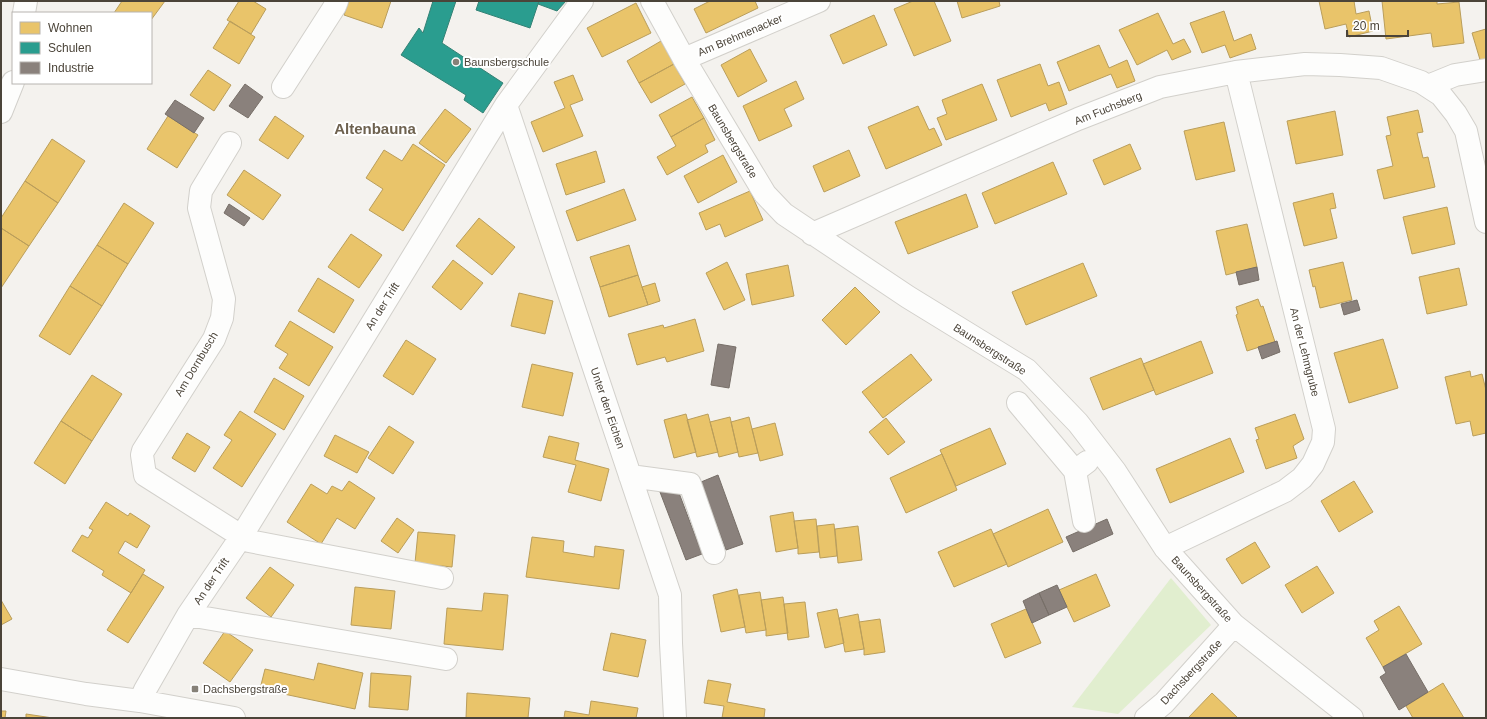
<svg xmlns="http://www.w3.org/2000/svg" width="1487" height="719" font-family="Helvetica,sans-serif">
  <rect width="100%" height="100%" fill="#f4f2ee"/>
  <path fill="#e1eecf" d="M1171,578L1211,625L1118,714L1072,707Z"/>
  <path fill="#e9c46a" stroke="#ba9e5b" d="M122,1H165L151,20V13H114Z
    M239,1H253L266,9L251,34L227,20Z
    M349,1H391L382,28L344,15Z
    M710,1H755L758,8L706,33L694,9Z
    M913,1H934L951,41L914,56L894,9Z
    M957,1H999L1000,6L962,18Z
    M1319,1H1354L1356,14L1369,11L1373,31L1349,37L1346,24L1325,29Z
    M1382,1H1437V4L1459,2L1464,43L1433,47L1431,33L1386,39Z
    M636,3L651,33L602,57L587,28Z
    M1224,11L1234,41L1251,34L1256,49L1230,58L1225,45L1202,53L1190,23Z
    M1158,13L1173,44L1184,39L1191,52L1172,60L1167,50L1137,65L1119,30Z
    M874,15L887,45L843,64L830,35Z
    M230,21L255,37L239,64L213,48Z
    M1486,29V62L1481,63L1472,33Z
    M661,41L674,64L639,83L627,61Z
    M1099,45L1109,68L1127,60L1135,81L1117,88L1111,74L1069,91L1057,62Z
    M750,49L767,81L738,97L721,65Z
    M674,64L685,84L651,103L639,83Z
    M1040,64L1048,86L1059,82L1067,104L1049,111L1046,103L1011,117L997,80Z
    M208,70L231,85L214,111L190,95Z
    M573,75L583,100L570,105L583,136L543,152L531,122L565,108L554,82Z
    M796,81L804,99L784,109L792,126L759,141L743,106Z
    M982,84L997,120L946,140L937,118L947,114L942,100Z
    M692,97L704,118L671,137L659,115Z
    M918,106L929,130L934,128L942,145L886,169L868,127Z
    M445,109L471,129L446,163L419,143Z
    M1418,110L1423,132L1417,133L1423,158L1428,157L1435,187L1384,199L1377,170L1393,166L1386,136L1391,135L1387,117Z
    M1335,111L1343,155L1296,164L1287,121Z
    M168,116L198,135L177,168L147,149Z
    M275,116L304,136L288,159L259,140Z
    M704,118L715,140L705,145L708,152L667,175L657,157L676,146L671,137Z
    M1224,122L1235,171L1196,180L1184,131Z
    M52,139L85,161L58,203L25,181Z
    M413,144L445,165L403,231L369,210L383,189L366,178L384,150L402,161Z
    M1130,144L1141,169L1104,185L1093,160Z
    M849,150L860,176L824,192L813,166Z
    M596,151L605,182L566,195L556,164Z
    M723,155L737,182L698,203L684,176Z
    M1053,162L1067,194L995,224L982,193Z
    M244,170L281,195L263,220L227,195Z
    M25,181L58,203L29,246L1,228V218Z
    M624,189L636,220L577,241L566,211Z
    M750,191L763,220L725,237L720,224L706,230L699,213Z
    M1333,193L1336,208L1330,209L1337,238L1304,246L1293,203Z
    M966,194L978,227L908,254L895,222Z
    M124,203L154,223L128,264L97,245Z
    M1447,207L1455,244L1412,254L1403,217Z
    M479,218L515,247L492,275L456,246Z
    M1247,224L1257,267L1226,275L1216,231Z
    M1,228L29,246L1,288Z
    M351,234L382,255L359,288L328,267Z
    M97,245L128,264L102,306L70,286Z
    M629,245L638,275L600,287L590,257Z
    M453,260L483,283L461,310L432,287Z
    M727,262L745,300L724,310L706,273Z
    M1343,262L1352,300L1320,308L1315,286L1313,287L1309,270Z
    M1083,263L1097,296L1026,325L1012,292Z
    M788,265L794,296L752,305L746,274Z
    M1459,268L1467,305L1427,314L1419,277Z
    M638,275L648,305L609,317L600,287Z
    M318,278L354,300L334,333L298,311Z
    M655,283L660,301L648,305L642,287Z
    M70,286L102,306L70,355L39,336Z
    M855,287L880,312L846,345L822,320Z
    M519,293L553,301L545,334L511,326Z
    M1258,299L1261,307L1263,306L1275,342L1247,351L1236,315L1238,314L1236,307Z
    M695,319L704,351L667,362L665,357L637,365L628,334L663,325L664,328Z
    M290,321L333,347L309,386L279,368L288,354L275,346Z
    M1383,339L1398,388L1349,403L1334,353Z
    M406,340L436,359L413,395L383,376Z
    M1201,341L1213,373L1156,395L1143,364Z
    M911,354L932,380L883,418L862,392Z
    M1141,358L1154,390L1103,410L1090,378Z
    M532,364L573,373L563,416L522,407Z
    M1470,371L1471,377L1482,374L1486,390V433L1473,436L1470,421L1456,424L1445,377Z
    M92,375L122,394L92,441L61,421Z
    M274,378L304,396L284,430L254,412Z
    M240,411L276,434L242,487L213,468L232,440L224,435Z
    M686,414L696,452L674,458L664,420Z
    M708,414L718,452L697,457L687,420Z
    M1295,414L1304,439L1293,446L1297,458L1266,469L1256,440L1259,439L1255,428Z
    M730,417L738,452L719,457L710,422Z
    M749,417L758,453L739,457L731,422Z
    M886,418L905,442L888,455L869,432Z
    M61,421L92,441L65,484L34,463Z
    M775,423L783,455L760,461L752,429Z
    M389,426L414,442L393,474L368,458Z
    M990,428L1006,464L956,486L940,450Z
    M187,433L210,447L195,472L172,458Z
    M335,435L369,452L357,473L324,456Z
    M549,436L579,443L575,460L609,469L601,501L568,492L576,465L543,457Z
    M1230,438L1244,472L1170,503L1156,469Z
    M942,454L957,490L906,513L890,478Z
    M349,481L375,498L355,529L337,518L321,544L287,522L311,484L327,494L332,486L342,491Z
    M1354,481L1373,512L1339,532L1321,501Z
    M106,502L128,516L130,513L150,526L137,548L125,541L118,553L145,570L131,593L102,575L104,571L72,551L82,535L88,538L93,530L89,528Z
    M1048,509L1063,542L1008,567L993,534Z
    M793,512L798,548L776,552L770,516Z
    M397,518L414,530L398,553L381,541Z
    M816,519L819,552L798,554V548L794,521Z
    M834,524L837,556L820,558L817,526Z
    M858,526L862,560L838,563L835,529Z
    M991,529L1007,564L954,587L938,552Z
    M418,532L455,535L452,567L415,563Z
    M532,537L564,541L563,552L594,557L595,546L624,550L619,589L526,577Z
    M1255,542L1270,567L1242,584L1226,559Z
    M1317,566L1334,593L1302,613L1285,585Z
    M270,567L294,585L271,617L246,598Z
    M143,574L164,587L128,643L107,630Z
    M1096,574L1110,606L1074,622L1059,590Z
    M355,587L395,591L391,629L351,625Z
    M737,589L745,627L721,632L713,595Z
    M760,592L766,630L746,633L739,595Z
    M484,593L508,595L503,650L444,644L447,608L482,611Z
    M783,597L788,633L766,636V630L761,600Z
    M1,600L12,619L1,625Z
    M805,602L809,637L788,640L784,604Z
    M1399,606L1422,644L1383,667L1366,638L1379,630L1374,621Z
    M837,609L844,643L825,648L817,613Z
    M1026,609L1041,643L1005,658L991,624Z
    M858,614L864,649L845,652L839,618Z
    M880,619L885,652L864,655V649L859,622Z
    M225,631L253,650L230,682L203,663Z
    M611,633L646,640L638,677L603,670Z
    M318,663L363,673L355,709L260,689L265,669L314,680Z
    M371,673L411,676L408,710L369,707Z
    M708,680L731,684L727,702L765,709L764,718H722L724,706L704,703Z
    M1443,683L1464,718H1413L1406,706Z
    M467,693L530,698L528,718H466Z
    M1212,693L1238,718H1188Z
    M591,701L638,708L636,718H564L565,711L589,715Z
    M1,711H6L5,718H1Z
    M26,714L53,718H26Z"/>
  <path fill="#2a9d8f" stroke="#348275" d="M433,1H456L442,43L503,83L483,113L464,100L466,95L401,55L419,28L423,33Z
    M479,1H539L530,28L476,10Z
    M539,1H566L557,11L538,4Z"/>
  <path fill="#8a817c" stroke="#776f68" d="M245,84L263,97L248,118L229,106Z
    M175,100L204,118L194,133L165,114Z
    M229,204L250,218L244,226L224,213Z
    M1257,267L1259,280L1239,285L1236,272Z
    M1357,300L1360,310L1344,315L1341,304Z
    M1277,341L1280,352L1262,359L1258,347Z
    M718,344L736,347L729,388L711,385Z
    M718,475L743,544L726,550L701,482Z
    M676,485L702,554L686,560L660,492Z
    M1107,519L1113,534L1073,552L1066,537Z
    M1057,585L1067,607L1049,615L1039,593Z
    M1039,593L1049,615L1032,623L1023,601Z
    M1406,654L1428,692L1399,710L1380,677L1386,673L1383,667Z"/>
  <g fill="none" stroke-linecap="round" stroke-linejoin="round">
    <defs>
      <path id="minor" d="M652,1L684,59L765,194L784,214L908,297L1027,370L1078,423L1115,471L1165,548L1234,625L1352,718
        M24,13L26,1
        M684,59L819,1
        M1428,86L1455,75L1486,70
        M283,87L335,6L337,1
        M506,105L670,595L671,643L675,718
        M1,112L13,82
        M230,143L201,191L199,208L224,299L222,318L214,339L143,451L142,455L145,475L249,541L442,578
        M812,234L1078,119L1160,87L1236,72L1305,64L1340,65L1381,68L1421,82L1441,95L1456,114L1466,131L1486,222
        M1018,403L1075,471
        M630,476L690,484L714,553
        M1084,521L1075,471L1087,462
        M1165,548L1285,491L1302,478L1313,464L1323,442L1324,429L1236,72
        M188,615L446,659
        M1,679L86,694L140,701L234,718
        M140,701L145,690L188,615L241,537L506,105L582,1
        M1146,718L1164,703L1234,625"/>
    </defs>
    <use href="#minor" stroke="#d2d0cb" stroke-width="24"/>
    <use href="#minor" stroke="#fdfdfc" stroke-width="22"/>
  </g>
  <g fill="#868178" stroke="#fff" stroke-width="1.5">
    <circle cx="456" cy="62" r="4"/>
    <rect x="191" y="685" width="8" height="8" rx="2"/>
  </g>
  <g text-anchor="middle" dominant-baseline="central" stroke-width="4" stroke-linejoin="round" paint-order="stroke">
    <g font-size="11" fill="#4b4439" stroke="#fff">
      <text transform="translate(740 35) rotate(-23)">Am Brehmenacker</text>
      <text transform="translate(1108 108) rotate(-22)">Am Fuchsberg</text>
      <text transform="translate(733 141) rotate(59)">Baunsbergstraße</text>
      <text transform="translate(382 306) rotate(-58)">An der Trift</text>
      <text transform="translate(990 349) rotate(33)">Baunsbergstraße</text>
      <text transform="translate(1305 352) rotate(76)">An der Lehmgrube</text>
      <text transform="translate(196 364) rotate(-59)">Am Dornbusch</text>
      <text transform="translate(608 408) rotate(71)">Unter den Eichen</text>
      <text transform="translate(211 581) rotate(-56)">An der Trift</text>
      <text transform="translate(1202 589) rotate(48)">Baunsbergstraße</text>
      <text transform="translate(1191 672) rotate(-47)">Dachsbergstraße</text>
    </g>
    <g font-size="11" fill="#4b4439" stroke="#fff" text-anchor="start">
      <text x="464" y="62">Baunsbergschule</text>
      <text x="203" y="689">Dachsbergstraße</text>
    </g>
    <g font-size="15" font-weight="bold" fill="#6e6250" stroke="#fff">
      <text x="375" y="128">Altenbauna</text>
    </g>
  </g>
  <rect width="1487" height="719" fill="none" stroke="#4b4439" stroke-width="4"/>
  <rect x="12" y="12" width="140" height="72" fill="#ffffff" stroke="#b7b4b0"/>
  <rect x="20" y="22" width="20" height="12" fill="#e9c46a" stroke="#b7b4b0"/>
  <text x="48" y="32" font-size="12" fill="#4b4439">Wohnen</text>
  <rect x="20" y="42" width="20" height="12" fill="#2a9d8f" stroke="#b7b4b0"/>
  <text x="48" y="52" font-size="12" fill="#4b4439">Schulen</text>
  <rect x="20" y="62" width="20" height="12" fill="#8a817c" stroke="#b7b4b0"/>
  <text x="48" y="72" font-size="12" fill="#4b4439">Industrie</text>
  <path d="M1347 30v6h61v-6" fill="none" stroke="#4b4439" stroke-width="2"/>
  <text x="1353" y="30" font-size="12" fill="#4b4439" stroke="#ffffff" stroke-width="3" paint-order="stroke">20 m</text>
</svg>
